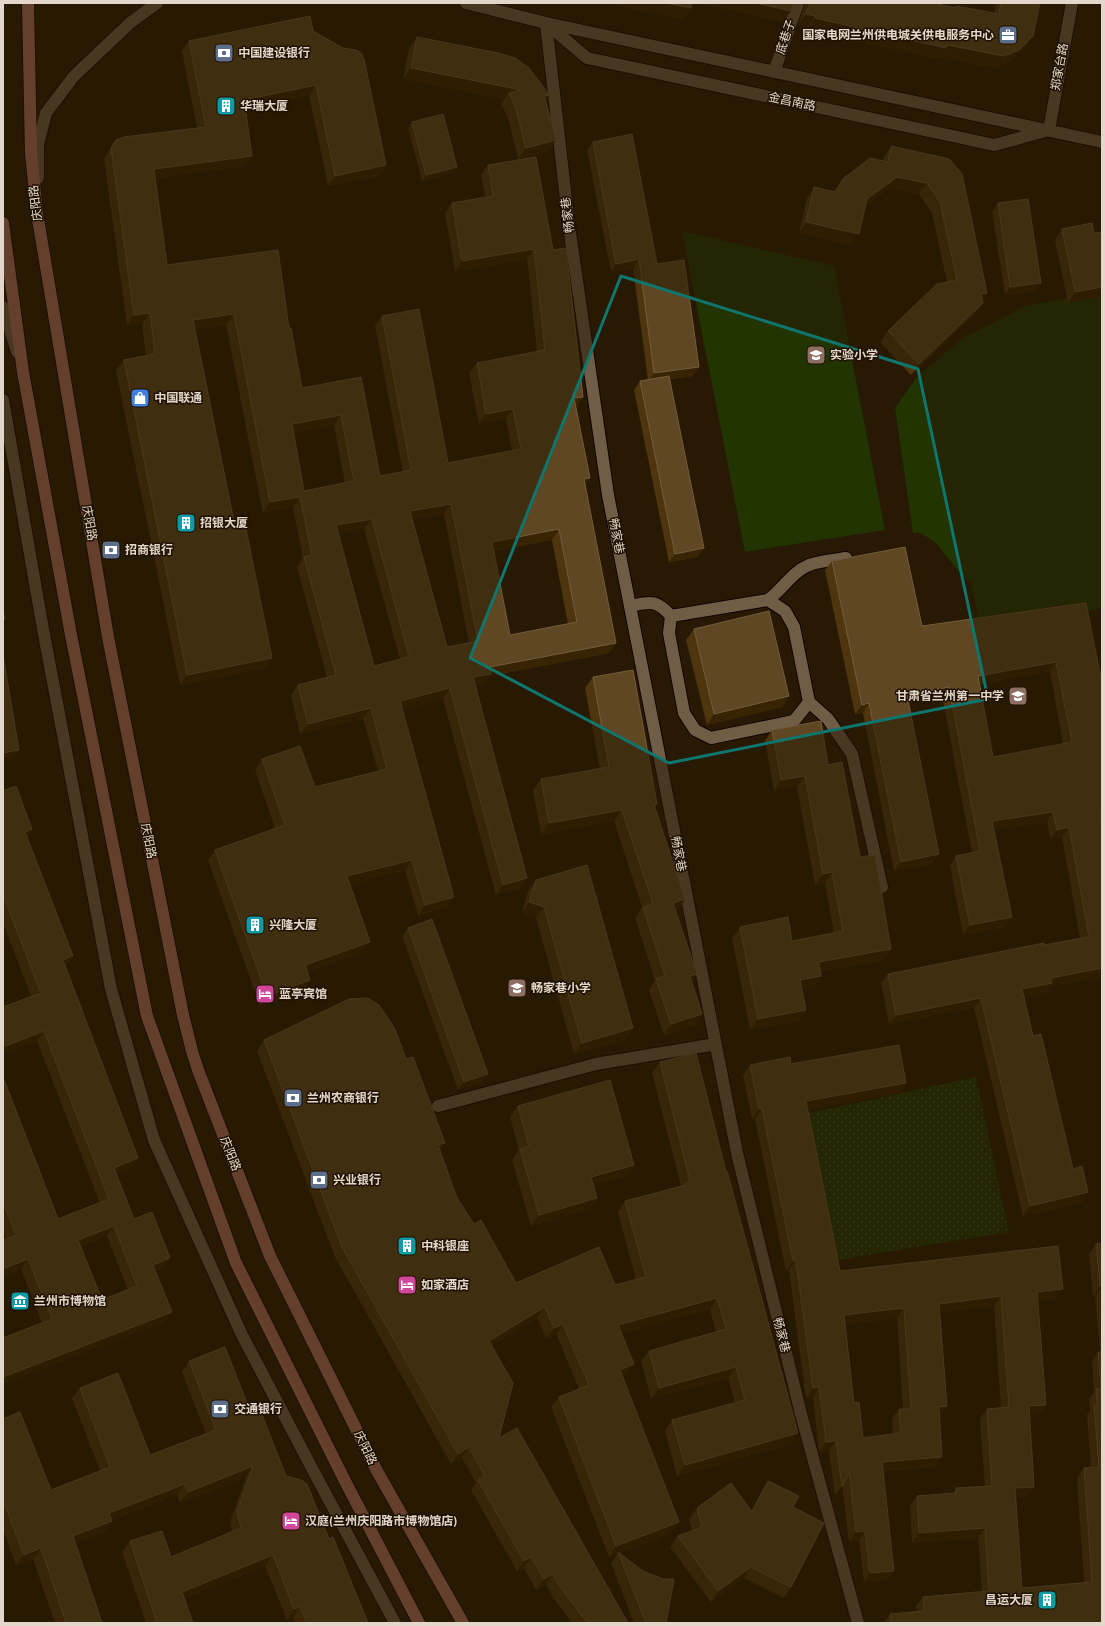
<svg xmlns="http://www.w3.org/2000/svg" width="1105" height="1626" font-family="'Source Sans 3','Noto Sans SC',sans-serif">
  <defs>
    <pattern id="park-dots" width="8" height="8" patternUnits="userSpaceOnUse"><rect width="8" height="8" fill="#213402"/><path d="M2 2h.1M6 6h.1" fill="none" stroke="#415126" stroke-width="1.8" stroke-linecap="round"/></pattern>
  </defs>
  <rect width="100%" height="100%" fill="#281904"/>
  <path fill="#213402" d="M682,231L834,266L885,530L745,552Z
    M1102,291V608L1079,613L980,627L971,583L959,572L936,543L921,533H913L895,408L916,378L963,338L1026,306Z"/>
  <path fill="url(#park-dots)" d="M976,1077L1009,1232L838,1260L804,1114Z"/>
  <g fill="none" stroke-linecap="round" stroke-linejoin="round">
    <defs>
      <path id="street" d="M546,23L569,226L608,495L630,606L737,1153L801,1414L858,1623
        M774,72L798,3
        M3,400L43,629L111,989L154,1140L242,1335L315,1474L395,1623
        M630,606C650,602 656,599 671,616L768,600C782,590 792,572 809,565C820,561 835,560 846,558
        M671,616L669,633L684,713L695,730L711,738L794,721L809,702L794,627L785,611L768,600
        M809,702L828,719L852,754L882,887
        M438,1106L596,1064L716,1044"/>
      <path id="secondary" d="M466,3L546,23L1102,142
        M547,24L587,58L962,138L994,145L1045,131
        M1049,130L1072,3
        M38,178V144L46,113L74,76L130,23L157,3
        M3,307L17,352"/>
      <path id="primary" d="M28,3L31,153L37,213L108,637L183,1015L192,1051L198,1070L270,1256L377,1471L463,1623
        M3,223L23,372L71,635L147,1016L236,1263L345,1481L419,1623"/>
    </defs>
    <use href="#street" stroke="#110400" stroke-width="14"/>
    <use href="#secondary" stroke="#110400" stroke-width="14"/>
    <use href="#primary" stroke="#110400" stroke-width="14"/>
    <use href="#street" stroke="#705d46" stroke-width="12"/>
    <use href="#secondary" stroke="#705d46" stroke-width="12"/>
    <use href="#primary" stroke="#ae6e5d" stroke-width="12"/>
  </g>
  <path fill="#4e350e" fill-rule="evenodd" d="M805,3H933L955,8L956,6L994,13L996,3H1040L1025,48L1011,61L996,68L940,57L938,59L807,30L808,27L798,25Z
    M313,31L386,165L379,176L328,186L309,95L246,108L252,156L245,166L155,178L167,265L289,328L302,388L361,377L380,476L403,472L375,326L382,316L448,463L512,451L506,419L479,424L469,373L477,363L537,351L527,259L455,272L445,213L452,203L485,197L481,175L488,165L553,250L583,397L576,407L585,484L609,653L490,676L484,684L475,686L527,878L520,888L496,895L443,699L402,709L447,907L418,915L405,870L350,884L370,942L363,952L307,972L303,991L260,1006L208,860L215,850L275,828L255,770L262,759L315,787L378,771L363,718L300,734L291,695L298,685L327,677L297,567L303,559L293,507L263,513L226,325L195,329L236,531L272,658L265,668L180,685L116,370L124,360L146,356L142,323L127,325L104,159L116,140L197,128L182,51L189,41ZM334,425L345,483L304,491L293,433ZM444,514L469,643L447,647L412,520ZM364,529L400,659L374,666L339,534ZM552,540L568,624L510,635L494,551Z
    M417,37L546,101L548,151L518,159L508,117L501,104L504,99L403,79L409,48Z
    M412,122L457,167L453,173L422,181L408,128Z
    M593,142L657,264L693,376L670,379L698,557L669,562L634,390L640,381L648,380L633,268L611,272L587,150Z
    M891,146L949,159L987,293L982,300L983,303L975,314L911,375L880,342L888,331L947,282L932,213L919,194L890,188L865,205L851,245L799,233L807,198L814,187L834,192L843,179L883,161L884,157Z
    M998,203L1035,291L1005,295L992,212Z
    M1062,229L1094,233L1102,232V296L1068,303L1055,240Z
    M832,561L922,626L1086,603L1102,684V816L1100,818L1102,826V977L1050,986L1045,993L1024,997L1033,1036L1073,1169L1082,1202L1023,1216L974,1007L889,1024L881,983L888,974L1080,938L1062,837L1050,839L1047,822L994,829L1012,917L1005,927L963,935L950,865L956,856L972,853L942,696L908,703L932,864L894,871L863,713L855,714L825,570ZM1050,671L1063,744L993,757L979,684Z
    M694,629L789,696L782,707L707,725L686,640Z
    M593,677L657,804L655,807L685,899L678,910L676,911L692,981L695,1025L664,1035L649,990L655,980L635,918L642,907L614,821L541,834L533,790L541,779L600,769L585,688Z
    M772,730L828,765L891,949L884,960L820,971L821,976L814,987L802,989L806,1010L798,1021L750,1030L732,938L740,927L792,941L834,933L825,883L815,885L797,787L774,791L765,741Z
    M3,791L32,829L27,837L73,956L66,966H65L131,1168L117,1174L134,1219L163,1268L156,1271L165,1322L42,1323L21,1269L3,1276V1240L6,1239L3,1230V1077L58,1219L100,1203L37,1041L31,996L3,923ZM107,1236L128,1290L102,1300L81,1246Z
    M536,880L633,1028L626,1039L574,1054L536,918L522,913L528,891Z
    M408,928L482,1082L458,1090L402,936Z
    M264,1040L406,1059L445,1143L440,1151L457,1198L474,1224L516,1283L615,1285L636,1280L618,1212L625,1201L681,1186L652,1073L660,1062L791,1444L677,1476L665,1431L672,1420L735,1403L728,1378L651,1399L641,1361L649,1351L716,1332L710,1309L621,1333L627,1374L623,1376L671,1533L619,1553L666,1623H634L611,1563L618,1553L609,1557L551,1407L559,1397L579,1389L556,1334L546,1338L537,1318L492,1345L499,1438L628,1623H572L554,1599L546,1584L536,1590L524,1568L517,1571L471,1490L476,1483L462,1458L451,1464L335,1257L257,1051Z
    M791,1064L906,1083L899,1093L807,1109L840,1271L1056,1299L1038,1301L1039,1415H1029L1028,1497H1015L1022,1588L1084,1582L1077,1478L1084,1468H1091L1087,1415L1090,1411L1089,1399L1094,1392L1092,1362L1098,1352H1100L1095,1296H1093L1089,1254L1096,1244L1102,1243V1623H883L890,1614L917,1611L916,1606L923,1597L982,1591L978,1538L912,1543L910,1506L917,1496L953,1493L956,1488L985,1487L980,1419L987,1409L1001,1408L994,1306L940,1312L947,1406L939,1416L935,1467L883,1471L894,1571L887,1580L864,1583L859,1541L849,1542L842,1485L835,1496L829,1451L819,1452L813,1397L806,1398L789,1270L786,1271L755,1119H752L743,1075L750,1065ZM897,1318L903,1409H899L892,1419L893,1434L863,1438L854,1403L845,1324Z
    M518,1106L634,1165L627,1176L593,1185L597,1198L589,1209L531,1226L512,1160L519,1150L510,1117Z
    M189,1361L252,1416L286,1476L329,1539L368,1623H295L293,1617L287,1620L265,1566L185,1598L193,1623H146L122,1552L130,1541L171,1557L232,1532L230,1522L246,1477L180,1503L177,1494L112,1520L104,1532L75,1543L102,1623H55L33,1559L16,1565L3,1530V1419L51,1490L100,1471L72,1398L80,1388L150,1455L206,1434L182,1372Z
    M768,1481L793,1507L791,1587L784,1598L744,1578L711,1602L670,1547L678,1536L692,1531L689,1519L697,1508L751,1511L761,1492Z"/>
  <path fill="#382302" d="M605,3H666L691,8L683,20Z
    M696,3H756L791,11L783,22Z
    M806,14L815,16L808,27L798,25Z
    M815,18L947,45L1033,36L1025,48L1011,61L996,68L940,57L938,59L807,30Z
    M411,68L521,90L509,93L504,99L403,79Z
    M316,85L309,95L237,110L244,100Z
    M544,95L550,96L542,107Z
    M556,140L548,151L518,159L526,148Z
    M252,156L245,166L146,180L154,169Z
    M386,165L379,176L328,186L335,176Z
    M457,167L453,173L422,181L426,175Z
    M897,177L927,183L919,194L890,188L859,210L867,199Z
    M806,222L859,234L851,245L799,233Z
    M534,249L527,259L455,272L462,261Z
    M639,259L633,268L611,272L616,264Z
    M1041,283L1035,291L1005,295L1010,287Z
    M1102,287V296L1068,303L1075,292Z
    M987,293L979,304L981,294Z
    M983,303L975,314L911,375L919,364Z
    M150,313L142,323L127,325L134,315Z
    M234,314L226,325L186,330L193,320Z
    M699,367L693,376L649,381L654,373Z
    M583,397L576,407L574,398Z
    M513,409L506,419L479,424L486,414Z
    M341,415L334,425L284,435L292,424Z
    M590,478L583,488L584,479Z
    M300,497L293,507L263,513L270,502Z
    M451,504L444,514L403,522L410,511Z
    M372,519L364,529L329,536L336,525Z
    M559,529L552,540L485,552L492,542Z
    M704,548L698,557L669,562L675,554Z
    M616,643L609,653L490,676L484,684L465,688L473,677L490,667Z
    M272,658L265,668L180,685L187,675Z
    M1056,662L1050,671L971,686L978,676Z
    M949,687L942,696L900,705L907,695Z
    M450,688L443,699L393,711L400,701Z
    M789,696L782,707L707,725L714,714Z
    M869,703L863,713L855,714L862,705Z
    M371,708L363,718L300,734L308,724Z
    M19,750L12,760L3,762V753Z
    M805,776L797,787L774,791L781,780Z
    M622,810L614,821L541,834L549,823Z
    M1102,811V816L1100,818V813Z
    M1053,812L1047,822L986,830L992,821Z
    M1069,827L1062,837L1050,839L1057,830Z
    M32,829L25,839V832Z
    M939,854L932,864L894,871L901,862Z
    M412,860L405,870L340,887L347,876Z
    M832,872L825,883L815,885L823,874Z
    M527,878L520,888L496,895L503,885Z
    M454,897L447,907L418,915L425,905Z
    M685,899L678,910L666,914L673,903Z
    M529,902L544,907L536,918L522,913Z
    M1012,917L1005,927L963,935L970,925Z
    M370,942L363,952L298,975L305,965Z
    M891,949L884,960L811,973L819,962Z
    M73,956L66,966L56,970L63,960Z
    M1102,968V977L1050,986L1045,993L1015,999L1022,989L1051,978Z
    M697,974L689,985L690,976Z
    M821,976L814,987L792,991L800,980Z
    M310,980L303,991L260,1006L267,996Z
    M981,998L974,1007L889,1024L896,1015Z
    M806,1010L798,1021L750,1030L758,1019Z
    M702,1014L695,1025L664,1035L671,1024Z
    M633,1028L626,1039L574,1054L582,1043Z
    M44,1031L37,1041L3,1054V1047Z
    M488,1074L482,1082L458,1090L464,1082Z
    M906,1083L899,1093L799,1111L806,1101Z
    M759,1109H762L755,1119H752Z
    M445,1143L438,1153V1145Z
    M138,1158L131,1168L107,1178L114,1168Z
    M634,1165L627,1176L583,1188L591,1177Z
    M1088,1192L1082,1202L1023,1216L1030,1206Z
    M597,1198L589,1209L531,1226L539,1215Z
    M114,1226L107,1236L71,1250L78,1240Z
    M170,1258L163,1268L146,1275L153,1265Z
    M28,1259L21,1269L3,1276V1269Z
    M793,1261H796L789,1270L786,1271Z
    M1100,1286L1102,1287L1095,1296H1093Z
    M1063,1289L1056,1299L1031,1302L1037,1292Z
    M1001,1296L994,1306L933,1313L939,1304Z
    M717,1298L710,1309L611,1336L618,1325Z
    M545,1307L537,1318L482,1351L489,1341Z
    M904,1308L897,1318L837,1325L844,1315Z
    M172,1312L165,1322L3,1384V1377Z
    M563,1324L556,1334L546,1338L554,1328Z
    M634,1364L627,1374L613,1380L620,1370Z
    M736,1367L728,1378L651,1399L659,1388Z
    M819,1387L813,1397L806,1398L813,1388Z
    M1046,1405L1039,1415H1022L1029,1406Z
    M947,1406L940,1416L932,1417L939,1407Z
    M798,1433L791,1444L677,1476L685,1465Z
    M836,1441L829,1451L819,1452L826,1442Z
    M469,1447L462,1458L451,1464L458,1454Z
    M942,1457L935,1467L875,1471L882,1462Z
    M253,1466L246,1477L180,1503L188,1492Z
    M185,1484L177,1494L101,1524L109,1513Z
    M1034,1487L1028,1497L1008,1498L1015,1488Z
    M112,1521L104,1532L65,1547L73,1536Z
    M679,1522L671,1533L619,1553L618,1552V1553L609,1557L616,1546Z
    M985,1528L978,1538L912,1543L919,1533Z
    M865,1531L859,1541L849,1542L856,1532Z
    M41,1548L33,1559L16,1565L24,1555Z
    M273,1555L265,1566L175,1602L182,1592Z
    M531,1557L524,1568L517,1571L524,1561Z
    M751,1567L744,1578L711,1602L718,1591Z
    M894,1571L887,1580L864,1583L870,1573Z
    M553,1574L546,1584L536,1590L544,1579Z
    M300,1607L293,1617L287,1620L294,1609Z"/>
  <path fill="#5e4722" stroke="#735d3d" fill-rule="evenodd" d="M666,3H692L691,8Z
    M756,3H794L791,11Z
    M810,3H933L956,8V6L999,14L1001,3H1040L1033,36L1019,50L1004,56L947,45L946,48L815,18V16L806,14Z
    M310,16L313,31L343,48L356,50L361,53L364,59L386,165L335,176L316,85L244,100L252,156L154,169L167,265L278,250L289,328H291L302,388L361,377L380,476L411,470L382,316L419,309L448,463L521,449L513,409L486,414L477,363L545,350L534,249L462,261L452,203L493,196L488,165L536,157L553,250L566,248L583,397L574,398L590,478L584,479L616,643L490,667L491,674L473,677L527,878L503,885L450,688L400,701L454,897L425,905L412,860L347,876L370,942L305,965L310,980L267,996L215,850L285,825L262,759L300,746L315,787L387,769L371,708L308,724L298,685L336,675L304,557L312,555L300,497L270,502L234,314L193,320L236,531L246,529L272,658L187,675L124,360L155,354L150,313L134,315L111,148L116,140L124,137L206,127L189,41ZM341,415L354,481L304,491L292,424ZM451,504L478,641L447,647L410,511ZM372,519L409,657L374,666L336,525ZM559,529L577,622L510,635L492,542Z
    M417,37L498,53L515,58L529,68L550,96L544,95L556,140L526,148L515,106L509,93L521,90L411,68Z
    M443,114L457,167L426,175L412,122Z
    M632,134L657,264L684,260L699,367L654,373L639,259L616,264L593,142Z
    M891,146L949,159L962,174L987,293L981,294L983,303L919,364L888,331L937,284L957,280L940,202L927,183L897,177L867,199L859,234L806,222L814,187L835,192L843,179L870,158L888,162Z
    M1028,199L1041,283L1010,287L998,203Z
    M1092,223L1094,233L1102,232V287L1075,292L1062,229Z
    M669,376L704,548L675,554L640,381Z
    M905,547L922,626L1086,603L1102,684V811L1100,813L1102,826V968L1051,978L1052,983L1022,989L1033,1036L1041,1034L1073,1169L1082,1166L1088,1192L1030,1206L981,998L896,1015L888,974L1044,943V945L1089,937L1069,827L1057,830L1053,812L992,821L1012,917L970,925L956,856L980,851L949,687L907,695L939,854L901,862L869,703L862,705L832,561ZM1056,662L1072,742L993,757L978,676Z
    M3,609L5,619L3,620Z
    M769,611L789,696L714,714L694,629Z
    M3,655L19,750L3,753Z
    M633,670L657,804L654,805L685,899L673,903L697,974L690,976L702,1014L671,1024L656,979L665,976L643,907L653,903L622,810L549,823L541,779L609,767L593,677Z
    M821,721L828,765L842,762L860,857L875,855L891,949L819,962L821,976L800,980L806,1010L758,1019L740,927L788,917L792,941L843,931L832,872L823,874L805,776L781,780L772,730Z
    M16,786L32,829L25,832L73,956L63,960L138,1158L114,1168L134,1219L152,1212L170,1258L153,1265L172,1312L3,1377V1338L52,1319L28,1259L3,1269V1240L16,1235L3,1202V1077L58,1219L109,1199L44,1031L3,1047V1007L41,993L3,895V791ZM114,1226L137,1286L102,1300L78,1240Z
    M587,865L633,1028L582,1043L544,907L529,902L536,880Z
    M432,919L488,1074L464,1082L408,928Z
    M367,998L379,1005L395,1029L406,1059L413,1057L445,1143L438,1145L457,1198L474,1224L481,1220L516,1283L599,1247L615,1285L646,1277L625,1201L686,1185V1183L690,1181L660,1062L696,1053L726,1172L727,1171L798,1433L685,1465L672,1420L745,1400L736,1367L659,1388L649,1351L726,1329L717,1298L618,1325L634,1364L620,1370L679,1522L616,1546L559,1397L589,1385L563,1324L554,1328L545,1307L489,1341L513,1383L499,1438L517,1428L628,1623H589L582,1616L561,1588L553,1574L544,1579L531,1557L524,1561L478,1480L485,1476L469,1447L458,1454L342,1247L264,1040L349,999Z
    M899,1045L906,1083L806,1101L840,1271L1058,1246L1063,1289L1037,1292L1046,1405L1029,1406L1034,1487L1015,1488L1022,1588L1092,1582L1084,1468L1099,1467L1094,1405H1097L1096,1389H1101L1098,1352H1102V1623H891L890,1614L924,1611L923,1597L989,1591L985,1528L919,1533L917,1496L956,1493V1488L992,1486L987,1409L1009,1407L1001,1296L939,1304L947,1406L939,1407L942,1457L882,1462L894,1571L870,1573L865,1531L856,1532L849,1472L842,1487L836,1441L826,1442L819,1387L813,1388L796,1261H793L762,1109H759L750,1065L790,1057L791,1064ZM904,1308L911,1409H899L901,1433L863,1438L859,1402L854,1403L844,1315Z
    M610,1080L634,1165L591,1177L597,1198L539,1215L520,1149L529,1146L518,1106Z
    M1102,1243V1286H1100L1096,1244Z
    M225,1347L252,1416L261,1412L286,1476L301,1480L307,1484L329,1539L333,1537L368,1623H307L300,1607L294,1609L273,1555L182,1592L193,1623H157L130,1541L162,1531L171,1557L241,1528L237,1511L253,1466L188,1492L185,1484L109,1513L112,1521L73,1536L102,1623H66L41,1548L24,1555L3,1500V1419L20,1412L51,1490L110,1467L80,1388L118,1373L150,1455L216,1430L189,1361Z
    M768,1481L799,1496L793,1507L824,1523L791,1587L751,1567L718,1591L678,1536L702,1527L697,1508L731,1483L752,1512Z
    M618,1552L643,1571L663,1579H674L666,1623H646Z"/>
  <path d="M0 0H1105V1626H0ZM621,276L918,369L988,699L669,763L470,658Z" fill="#281904" fill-opacity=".55" fill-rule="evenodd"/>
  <path fill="none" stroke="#0f766e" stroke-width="3" stroke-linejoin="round" d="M621,276L918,369L988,699L669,763L470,658Z"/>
  <defs>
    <symbol id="office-square" viewBox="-11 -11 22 22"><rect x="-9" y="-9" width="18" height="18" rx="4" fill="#5c6f8a" stroke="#1f1000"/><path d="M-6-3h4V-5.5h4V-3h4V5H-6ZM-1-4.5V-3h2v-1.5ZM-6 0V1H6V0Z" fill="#fff"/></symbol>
    <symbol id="bank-square" viewBox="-11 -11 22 22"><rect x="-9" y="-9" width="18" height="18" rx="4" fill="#5c6f8a" stroke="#1f1000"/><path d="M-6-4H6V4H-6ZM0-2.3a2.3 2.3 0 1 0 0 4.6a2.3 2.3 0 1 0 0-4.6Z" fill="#fff"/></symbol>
    <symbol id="building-square" viewBox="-11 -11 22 22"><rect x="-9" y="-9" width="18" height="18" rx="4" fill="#0f9aa8" stroke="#1f1000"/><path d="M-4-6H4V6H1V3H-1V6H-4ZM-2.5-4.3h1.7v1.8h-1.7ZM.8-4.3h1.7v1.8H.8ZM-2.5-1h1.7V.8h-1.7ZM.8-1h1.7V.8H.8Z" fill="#fff"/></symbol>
    <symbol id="school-square" viewBox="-11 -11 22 22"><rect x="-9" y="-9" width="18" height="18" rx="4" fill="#8d6e63" stroke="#1f1000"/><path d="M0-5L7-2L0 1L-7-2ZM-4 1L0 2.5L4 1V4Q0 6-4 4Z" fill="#fff"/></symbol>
    <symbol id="shop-square" viewBox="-11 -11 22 22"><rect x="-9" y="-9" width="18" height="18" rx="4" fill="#3f7fe0" stroke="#1f1000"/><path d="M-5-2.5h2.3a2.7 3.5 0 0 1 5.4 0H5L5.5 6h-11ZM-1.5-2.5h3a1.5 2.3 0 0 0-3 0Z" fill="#fff"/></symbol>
    <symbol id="hotel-square" viewBox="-11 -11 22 22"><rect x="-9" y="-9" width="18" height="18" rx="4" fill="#d1479c" stroke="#1f1000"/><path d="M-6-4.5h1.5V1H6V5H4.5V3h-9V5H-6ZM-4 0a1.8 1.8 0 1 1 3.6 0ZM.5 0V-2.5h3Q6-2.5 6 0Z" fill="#fff"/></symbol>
    <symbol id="museum-square" viewBox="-11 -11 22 22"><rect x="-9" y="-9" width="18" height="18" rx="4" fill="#0f9aa8" stroke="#1f1000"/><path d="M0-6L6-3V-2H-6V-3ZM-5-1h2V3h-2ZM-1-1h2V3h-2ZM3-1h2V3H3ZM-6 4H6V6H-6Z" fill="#fff"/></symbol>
  </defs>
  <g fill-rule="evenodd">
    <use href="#office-square" x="997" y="24" width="22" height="22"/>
    <use href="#bank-square" x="213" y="42" width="22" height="22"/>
    <use href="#building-square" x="215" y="95" width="22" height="22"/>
    <use href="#school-square" x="805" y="344" width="22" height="22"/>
    <use href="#shop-square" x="129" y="387" width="22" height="22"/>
    <use href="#building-square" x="175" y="512" width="22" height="22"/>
    <use href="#bank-square" x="100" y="539" width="22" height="22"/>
    <use href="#school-square" x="1007" y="685" width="22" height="22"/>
    <use href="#building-square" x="244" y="914" width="22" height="22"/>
    <use href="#school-square" x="506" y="977" width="22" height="22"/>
    <use href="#hotel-square" x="254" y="983" width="22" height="22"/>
    <use href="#bank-square" x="282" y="1087" width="22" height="22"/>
    <use href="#bank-square" x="308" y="1169" width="22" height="22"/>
    <use href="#building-square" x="396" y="1235" width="22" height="22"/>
    <use href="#hotel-square" x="396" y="1274" width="22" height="22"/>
    <use href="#museum-square" x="9" y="1290" width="22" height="22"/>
    <use href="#bank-square" x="209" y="1398" width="22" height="22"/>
    <use href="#hotel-square" x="280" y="1510" width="22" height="22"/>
    <use href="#building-square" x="1036" y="1589" width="22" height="22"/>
  </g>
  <g text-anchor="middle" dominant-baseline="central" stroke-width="3" stroke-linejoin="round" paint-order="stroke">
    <g font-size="12" font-weight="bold" fill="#e2d7ca" stroke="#1f1000" text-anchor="start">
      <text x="994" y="35" text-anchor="end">国家电网兰州供电城关供电服务中心</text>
      <text x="238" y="53">中国建设银行</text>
      <text x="240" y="106">华瑞大厦</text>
      <text x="830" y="355">实验小学</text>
      <text x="154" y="398">中国联通</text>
      <text x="200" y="523">招银大厦</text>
      <text x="125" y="550">招商银行</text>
      <text x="1004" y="696" text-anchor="end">甘肃省兰州第一中学</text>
      <text x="269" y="925">兴隆大厦</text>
      <text x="531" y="988">畅家巷小学</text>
      <text x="279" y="994">蓝亭宾馆</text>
      <text x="307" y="1098">兰州农商银行</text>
      <text x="333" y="1180">兴业银行</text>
      <text x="421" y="1246">中科银座</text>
      <text x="421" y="1285">如家酒店</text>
      <text x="34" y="1301">兰州市博物馆</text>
      <text x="234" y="1409">交通银行</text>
      <text x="305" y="1521">汉庭(兰州庆阳路市博物馆店)</text>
      <text x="1033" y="1600" text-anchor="end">昌运大厦</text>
    </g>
    <g font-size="12" fill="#e2d7ca" stroke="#1f1000">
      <text transform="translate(786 37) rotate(-71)">底巷子</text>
      <text transform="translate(1060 67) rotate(-80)">郑家台路</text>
      <text transform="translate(792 102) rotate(12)">金昌南路</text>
      <text transform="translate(36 203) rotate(-97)">庆阳路</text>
      <text transform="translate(568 215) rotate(-97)">畅家巷</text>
      <text transform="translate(89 523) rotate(80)">庆阳路</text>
      <text transform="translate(616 536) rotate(79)">畅家巷</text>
      <text transform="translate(148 841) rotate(79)">庆阳路</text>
      <text transform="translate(678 854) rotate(79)">畅家巷</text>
      <text transform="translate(230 1154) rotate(69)">庆阳路</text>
      <text transform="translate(781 1335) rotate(76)">畅家巷</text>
      <text transform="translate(365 1448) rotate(64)">庆阳路</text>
    </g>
  </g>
  <rect width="1105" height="1626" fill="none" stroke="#e2d7ca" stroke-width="8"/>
</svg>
